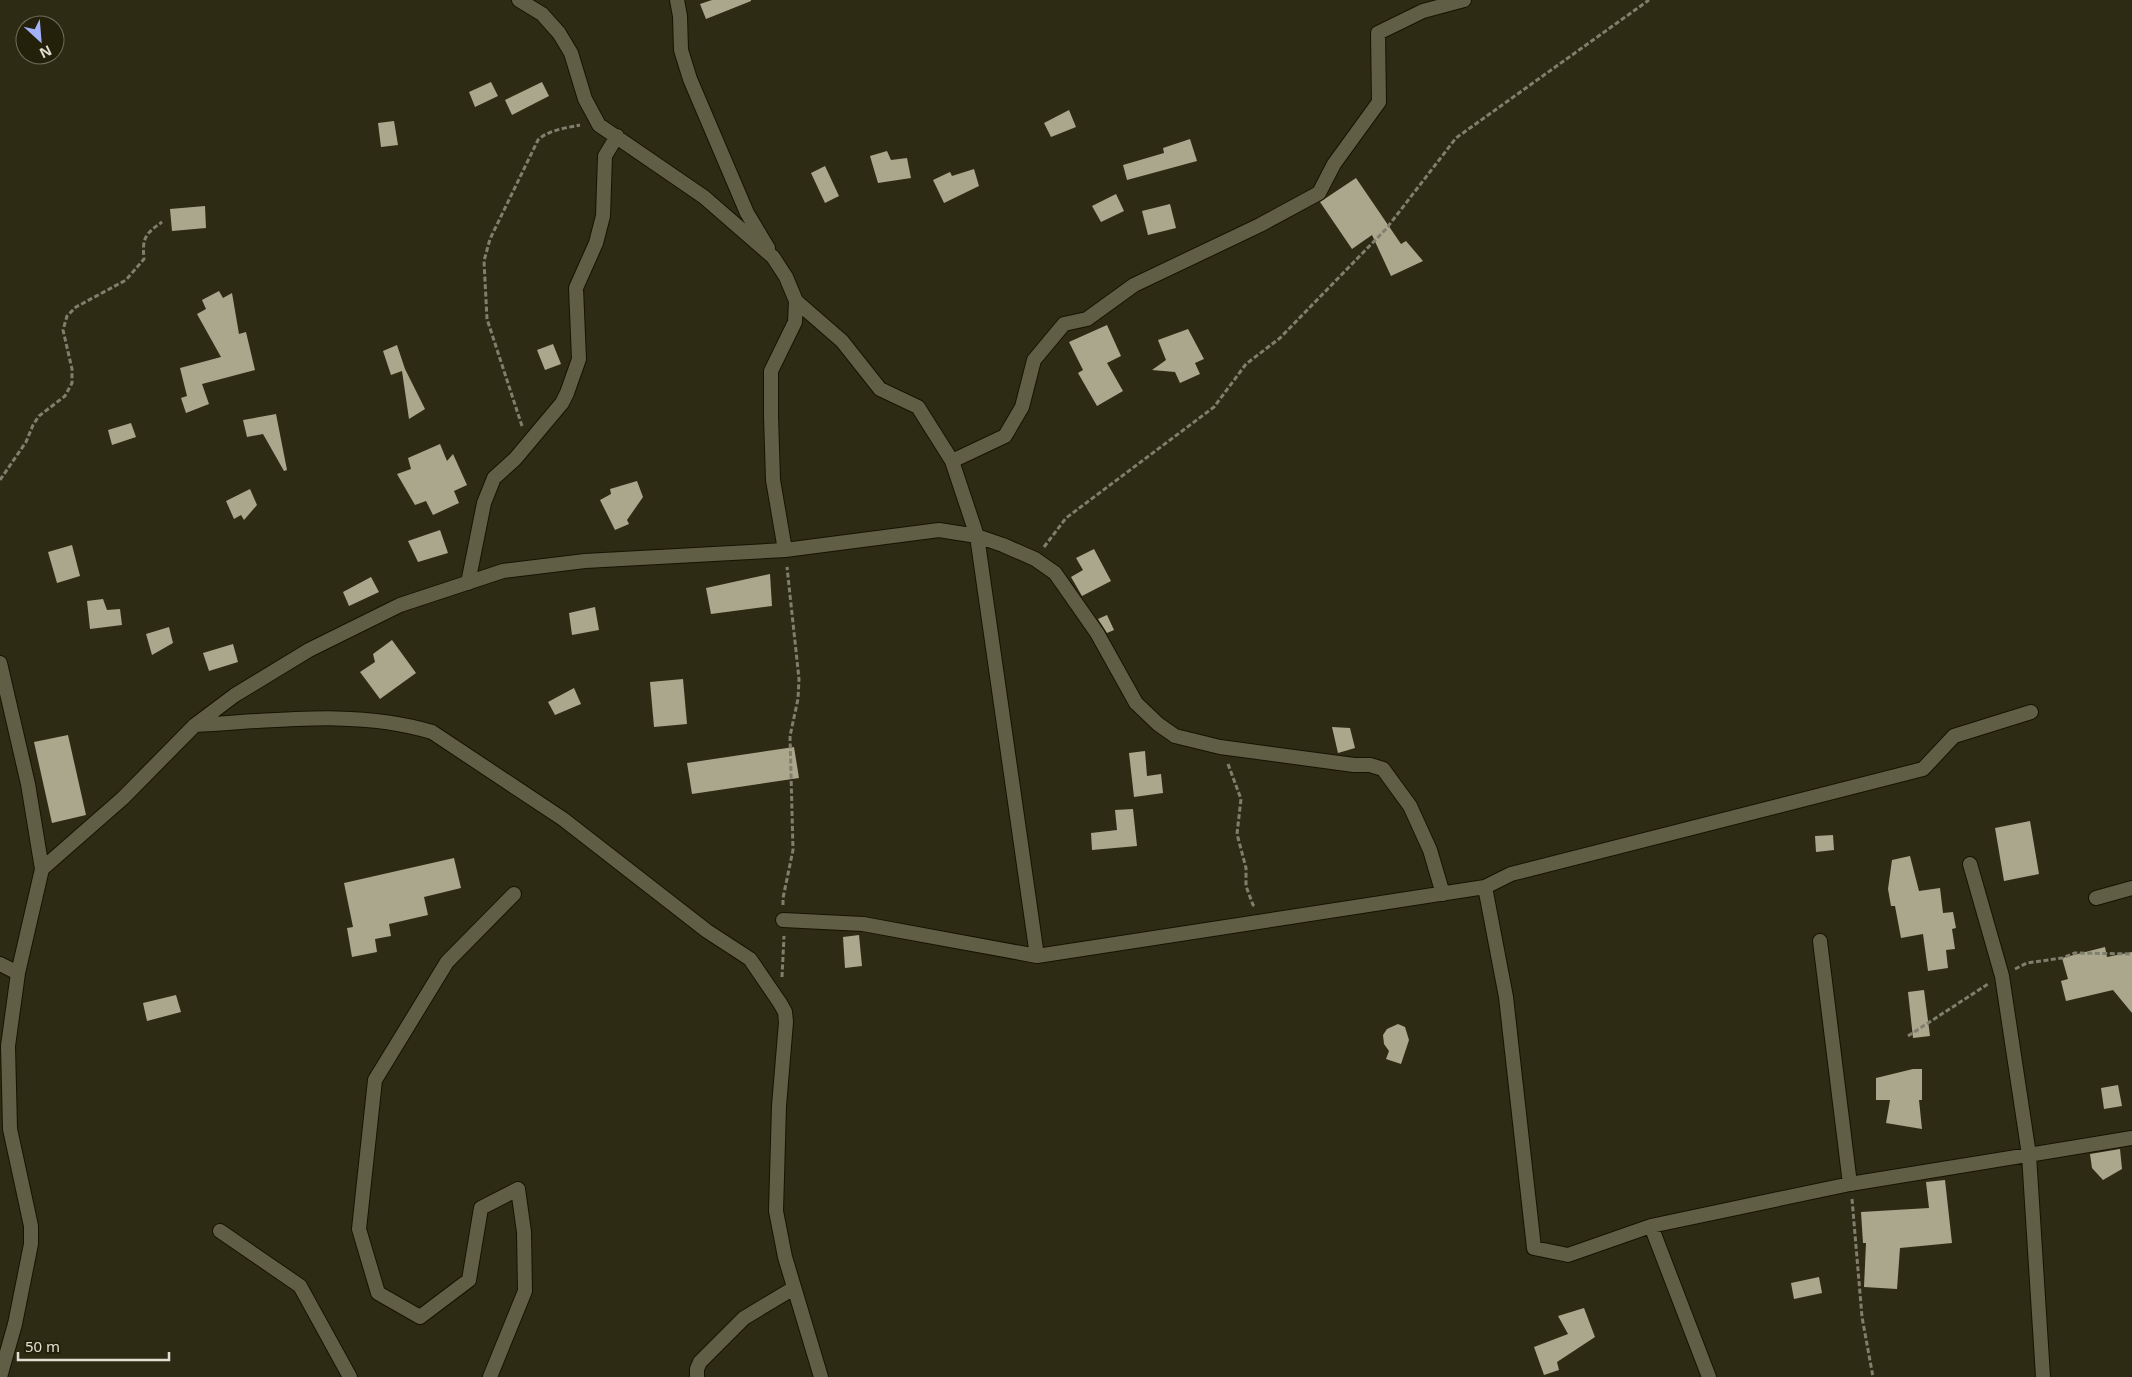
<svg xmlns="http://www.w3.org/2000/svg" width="2132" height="1377" font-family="'Noto Sans',sans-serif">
  <rect width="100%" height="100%" fill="#2e2b15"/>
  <path fill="#aaa78d" d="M712,0H751V1L706,19L700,4Z
    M491,82L498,96L475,107L469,92Z
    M542,82L549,96L512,115L505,100Z
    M1069,110L1076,127L1051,137L1044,123Z
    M394,121L398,145L381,147L378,123Z
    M1190,139L1197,161L1127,180L1123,165L1164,153L1163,148Z
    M887,151L891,160L907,158L911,178L878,183L870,156Z
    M825,166L839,196L825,203L811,173Z
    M974,169L979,186L944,203L933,180L950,172L952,176Z
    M1356,178L1401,244L1406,241L1423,261L1391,276L1372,235L1352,249L1320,202Z
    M1116,194L1124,211L1101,222L1092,206Z
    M1170,204L1176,228L1148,235L1142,211Z
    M205,206L206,228L172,231L170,209Z
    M219,291L223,298L232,293L239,334L246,332L255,370L202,384L209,404L186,413L181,398L187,396L180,368L221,357L197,314L206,309L202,300Z
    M1107,325L1121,356L1107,363L1123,391L1097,406L1078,373L1083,370L1069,342Z
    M1188,329L1204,359L1195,363L1200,374L1180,383L1175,372L1152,370L1166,360L1158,340Z
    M553,344L561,364L545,370L537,350Z
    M397,345L405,369L425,409L409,419L402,371L391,375L383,351Z
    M276,414L287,470L284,471L263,434L247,437L243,420Z
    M131,423L136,437L112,445L108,430Z
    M440,444L447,461L453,454L467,485L454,491L459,503L433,515L426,501L415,505L397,474L411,469L408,458Z
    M637,481L643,497L627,520L629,524L615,530L600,500L611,494L610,489Z
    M250,489L257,505L244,520L241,515L234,519L226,501Z
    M440,530L448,553L418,562L408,541Z
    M72,545L80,576L57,583L48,552Z
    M1094,549L1111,581L1082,596L1071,577L1083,570L1076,558Z
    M770,574L772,606L711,614L706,588Z
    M371,577L379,592L349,606L343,592Z
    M103,599L107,610L120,609L122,625L90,629L87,601Z
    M595,607L599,630L572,635L569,613Z
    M1107,615L1114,630L1107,633L1098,619Z
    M169,627L173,643L152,655L146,634Z
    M392,640L416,673L380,699L360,672L375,662L373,654Z
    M233,644L238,662L209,671L203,653Z
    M683,679L687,724L654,727L650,682Z
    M574,688L581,704L555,715L548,702Z
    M1332,727L1350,728L1355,748L1338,753Z
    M68,735L86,815L52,823L34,742Z
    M794,747L799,778L692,794L687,763Z
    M1145,751L1147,776L1161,774L1163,793L1134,797L1129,753Z
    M1133,809L1137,846L1092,850L1091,833L1117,830L1115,810Z
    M2030,821L2039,874L2004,881L1995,828Z
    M1833,835L1834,850L1816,852L1815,836Z
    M1910,856L1919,891L1940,888L1943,913L1953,912L1956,928L1952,929L1955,949L1946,950L1948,968L1928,971L1923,934L1901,938L1895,906H1891L1888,889L1892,860Z
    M454,858L461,888L424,897L428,915L389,924L391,936L375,939L377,952L352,957L347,928L353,927L344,883Z
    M859,935L862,966L845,968L843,937Z
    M2105,947L2107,957L2132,952V1013L2113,990L2066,1001L2061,981L2068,979L2062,958Z
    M1924,990L1930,1036L1913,1038L1908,992Z
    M176,995L181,1012L147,1021L143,1003Z
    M1398,1024L1405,1027L1409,1040L1401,1064L1386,1059L1389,1051L1384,1044L1383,1035L1387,1029Z
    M1913,1069H1922V1100H1919L1922,1129L1886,1123L1890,1100H1876V1078Z
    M2118,1085L2122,1106L2104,1109L2101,1088Z
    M2120,1149L2122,1169L2103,1180L2092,1168L2090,1154Z
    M1945,1180L1952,1243L1900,1248L1897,1289L1864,1287L1866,1243H1863L1861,1212L1929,1208L1926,1182Z
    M1819,1277L1822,1293L1794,1299L1791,1283Z
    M1584,1308L1595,1337L1557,1362L1559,1370L1544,1375L1534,1347L1568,1334L1558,1316Z"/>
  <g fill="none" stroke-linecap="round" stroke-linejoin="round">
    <defs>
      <path id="minor" d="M519,0L542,14L559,33L571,53L585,99L599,125L704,197L773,257L786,277L796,301L795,322L771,371V416L773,480L785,550
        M677,0L680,16L681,50L690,79L747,213L768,248
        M796,301L842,341L880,389L918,407L952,461L977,536L1037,956L1485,887
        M952,461L1005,436L1022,407L1034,360L1064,324L1087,319L1134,285L1260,225L1319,193L1334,164L1379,102L1378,33L1423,11L1464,0
        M468,583L484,503L494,478L515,459L562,403L567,393L579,359L576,288L596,243L603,216L605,156L617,136
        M0,663L28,784L42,869L18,973L8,1046L10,1129L31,1226V1244L15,1324L0,1377
        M2031,712L1954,736L1923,769L1511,874L1485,887L1506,997L1534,1248L1568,1255L1651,1226L1850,1184L2132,1138
        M195,725C273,721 357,709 432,732L563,819L707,931L750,959L780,1003L785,1012L786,1022L779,1106L776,1211L785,1257L821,1377
        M1970,864L2002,976L2029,1155L2043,1377
        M42,869L123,798L195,725L235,695L309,650L400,605L503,571L585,561L785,550L939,530L977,536L1003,545L1035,559L1055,573L1097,633L1136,703L1158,724L1175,736L1220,747L1354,765H1370L1383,769L1410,806L1430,850L1443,894
        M2096,898L2132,888
        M783,920L863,924L1037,956
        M1820,941L1850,1184
        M0,964L18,973
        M1651,1226L1709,1377
        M220,1231L300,1286L350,1377
        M490,1377L525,1291L524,1232L518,1189L481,1208L469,1280L420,1317L378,1293L359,1229L375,1080L447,962L514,894
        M697,1377V1369L700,1362L744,1318L794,1288"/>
    </defs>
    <use href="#minor" stroke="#161301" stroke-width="16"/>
    <path stroke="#807e6c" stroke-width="3" stroke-dasharray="5 2.5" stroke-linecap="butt" d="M522,426L487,319L484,261L490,239L538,140C548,130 566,128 580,125
      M0,480L26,442L33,425L39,416L65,396L72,383V369L63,330L67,316L76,307L126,280L144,259C142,238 145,234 162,222
      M1044,547L1066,518L1214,407L1246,364L1280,338L1386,229L1456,138L1649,0
      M1228,764L1241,799L1237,834L1246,868V886L1253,905L1255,906
      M783,905V898L793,850L790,736L798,699L799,679L787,567
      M2015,969L2027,963L2062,958L2075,953L2132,954
      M782,977L784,936
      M1908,1036L1988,984
      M1852,1199L1862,1317L1873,1377"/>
    <use href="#minor" stroke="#615e46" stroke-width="14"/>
  </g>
  <g transform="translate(40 40) rotate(154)"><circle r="24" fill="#24210b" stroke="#706d5b"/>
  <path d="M0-4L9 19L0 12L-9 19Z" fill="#a4b2fc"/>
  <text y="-8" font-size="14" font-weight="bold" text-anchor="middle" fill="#e1dfd2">N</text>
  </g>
  <path d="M18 1352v8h151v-8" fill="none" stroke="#e1dfd2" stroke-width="2.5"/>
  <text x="25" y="1352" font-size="15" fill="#e1dfd2" stroke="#24210b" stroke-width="4" paint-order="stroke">50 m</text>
</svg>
